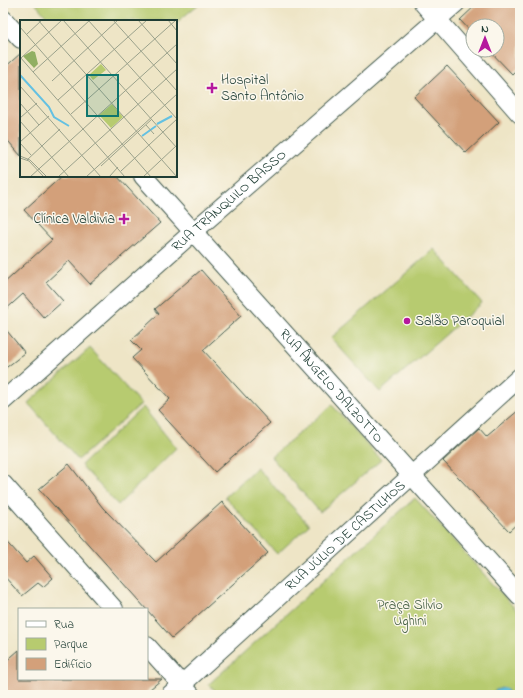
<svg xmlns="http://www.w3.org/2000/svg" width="523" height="698" font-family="'Indie Flower',sans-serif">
  <rect width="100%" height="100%" fill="#fbf7ec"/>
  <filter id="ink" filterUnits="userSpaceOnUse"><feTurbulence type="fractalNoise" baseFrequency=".025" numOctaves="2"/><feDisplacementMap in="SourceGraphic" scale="8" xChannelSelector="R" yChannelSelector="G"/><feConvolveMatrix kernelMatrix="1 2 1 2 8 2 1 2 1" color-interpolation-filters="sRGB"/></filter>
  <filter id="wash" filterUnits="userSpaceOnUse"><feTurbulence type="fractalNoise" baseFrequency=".012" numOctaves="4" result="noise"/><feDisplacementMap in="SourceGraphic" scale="16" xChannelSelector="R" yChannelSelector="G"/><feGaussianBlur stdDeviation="0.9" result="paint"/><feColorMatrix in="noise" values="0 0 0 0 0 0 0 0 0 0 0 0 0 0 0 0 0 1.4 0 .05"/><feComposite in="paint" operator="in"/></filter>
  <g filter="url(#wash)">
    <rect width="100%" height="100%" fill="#eee5c6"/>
    <path fill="#b7cb6f" stroke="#6b8452" d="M35,3H200L176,23V21H50Z
      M434,249L482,303L380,392L331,338Z
      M90,348L141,404L78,460L28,403Z
      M332,405L381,460L320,512L271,457Z
      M143,407L176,448L118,505L81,465Z
      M257,468L309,525L277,554L225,497Z
      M415,498L520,614V695H219L209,684Z"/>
    <path fill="#64c1e2" stroke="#427f8b" d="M502,688H505L508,691V695H490L496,690Z"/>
    <g id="blocks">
      <path fill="#d3a07a" d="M478,3H520V66L512,74L489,50H497V26H473V34L460,20Z
        M21,53V156L3,135V69Z
        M447,66L499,122L466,153L414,97Z
        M62,176H117L160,223L90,284L69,261L46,282L63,301L44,318L23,294L3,312V284L52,240L24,210Z
        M201,270L241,316L203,350L270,423L215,472L158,410L170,399L132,358L141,350L131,340L159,314L155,309Z
        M3,326L25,353L3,370Z
        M520,409V521L509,531L443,461L479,428L487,437Z
        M69,464L103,508L156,562L222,502L268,553L172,638L39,489Z
        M3,537L26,563L34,556L53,578L43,587L38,583L22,596L3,575Z
        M19,650V679H162L143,695H3V664Z"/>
    </g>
  </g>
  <g filter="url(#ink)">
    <use href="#blocks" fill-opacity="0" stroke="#3e564a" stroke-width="1"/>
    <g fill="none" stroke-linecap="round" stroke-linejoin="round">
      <defs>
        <g id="street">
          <path d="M423,3L520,114"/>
          <path d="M3,19L21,39"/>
          <path id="s1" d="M143,176L520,596"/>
          <path id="s2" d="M3,401L193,232L456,3"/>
          <path d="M3,484L114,609"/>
          <path d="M147,646L191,695"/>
          <path id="s3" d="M170,695L520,377"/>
        </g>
      </defs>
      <use href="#street" stroke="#3e564a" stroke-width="20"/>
      <use href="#street" stroke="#fff" stroke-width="18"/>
    </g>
  </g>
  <g fill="#b5179e" stroke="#fbf7ec" stroke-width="1.5">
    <path d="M210 82h4v4h4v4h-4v4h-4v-4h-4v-4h4z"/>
    <path d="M122 213h4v4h4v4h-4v4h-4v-4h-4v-4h4z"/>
    <circle cx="407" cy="321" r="4"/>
  </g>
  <g text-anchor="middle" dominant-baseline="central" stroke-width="3" stroke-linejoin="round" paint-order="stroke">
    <g font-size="14" fill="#1f3d34" stroke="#fbf7ec" text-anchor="start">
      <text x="221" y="80">Hospital<tspan x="221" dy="16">Santo Antônio</tspan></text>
      <text x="115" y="219" text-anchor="end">Clínica Valdivia</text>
      <text x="415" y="321">Salão Paroquial</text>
    </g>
    <g font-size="14" fill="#1f3d34" stroke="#fbf7ec">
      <text stroke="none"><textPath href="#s2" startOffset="302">RUA TRANQUILO BASSO</textPath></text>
      <text stroke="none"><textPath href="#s1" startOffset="282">RUA ÂNGELO DALZOTTO</textPath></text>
      <text stroke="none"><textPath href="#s3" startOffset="237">RUA JÚLIO DE CASTILHOS</textPath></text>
    </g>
    <g font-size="14" fill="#456043" stroke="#fbf7ec">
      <text x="410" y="605">Praça Silvio<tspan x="410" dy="16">Ughini</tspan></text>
    </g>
  </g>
  <g transform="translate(20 20)">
    <rect width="157" height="157" fill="#eee5c6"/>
    <path d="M81,44L86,50L73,60L69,55ZM92,84L103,97L91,108L79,95Z" fill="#b7cb6f"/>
    <path d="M12,31L15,32L18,44L14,48L3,36Z" fill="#91af62"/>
    <path fill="none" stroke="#64c1e2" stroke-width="2" d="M0,55L29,87L34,97L49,106M137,104L152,96M122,116L136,106"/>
    <path fill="none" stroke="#9ba28c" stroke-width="1" d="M18,0L157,157M43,0L157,128M68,0L157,99M93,0L157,71M118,0L157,44M148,0L157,11M0,7L131,157M7,14L22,0M0,37L105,157M1,38L42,0M13,52L70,0M32,61L98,0M0,66L81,157M38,80L127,0M0,83L19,105M51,94L156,0M0,98L17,83M0,101L49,157M126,105L134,114M0,122L29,96M0,123L11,135M0,136L10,140L27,157M0,138L9,141L24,157M7,140L40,109M81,146L132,99M101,151L157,99M10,157L157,24M38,157L157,49M66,157L157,74M89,157L98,147M123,157L156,126"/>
    <path fill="#0f766e" fill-opacity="0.15" stroke="#0f766e" stroke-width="2" d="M67,55H98V96H67Z"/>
    <rect width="157" height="157" fill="none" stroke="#1f3d34" stroke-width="2"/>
  </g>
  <rect width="523" height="698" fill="none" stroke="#fbf7ec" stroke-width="16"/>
  <rect x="18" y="608" width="130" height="72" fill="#fbf7ec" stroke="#a3ada2"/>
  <rect x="26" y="621" width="20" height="6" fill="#ffffff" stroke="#a3ada2"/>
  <text x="54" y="628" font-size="12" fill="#1f3d34">Rua</text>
  <rect x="26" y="638" width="20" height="12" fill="#b7cb6f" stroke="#a3ada2"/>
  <text x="54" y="648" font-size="12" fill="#1f3d34">Parque</text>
  <rect x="26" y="658" width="20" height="12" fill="#d3a07a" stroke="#a3ada2"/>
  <text x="54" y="668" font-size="12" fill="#1f3d34">Edifício</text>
  <g transform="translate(485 38)"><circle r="19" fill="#fbf7ec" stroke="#a3ada2"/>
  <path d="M0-3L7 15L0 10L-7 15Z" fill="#b5179e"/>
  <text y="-6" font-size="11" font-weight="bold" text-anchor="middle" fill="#1f3d34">N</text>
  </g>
</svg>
